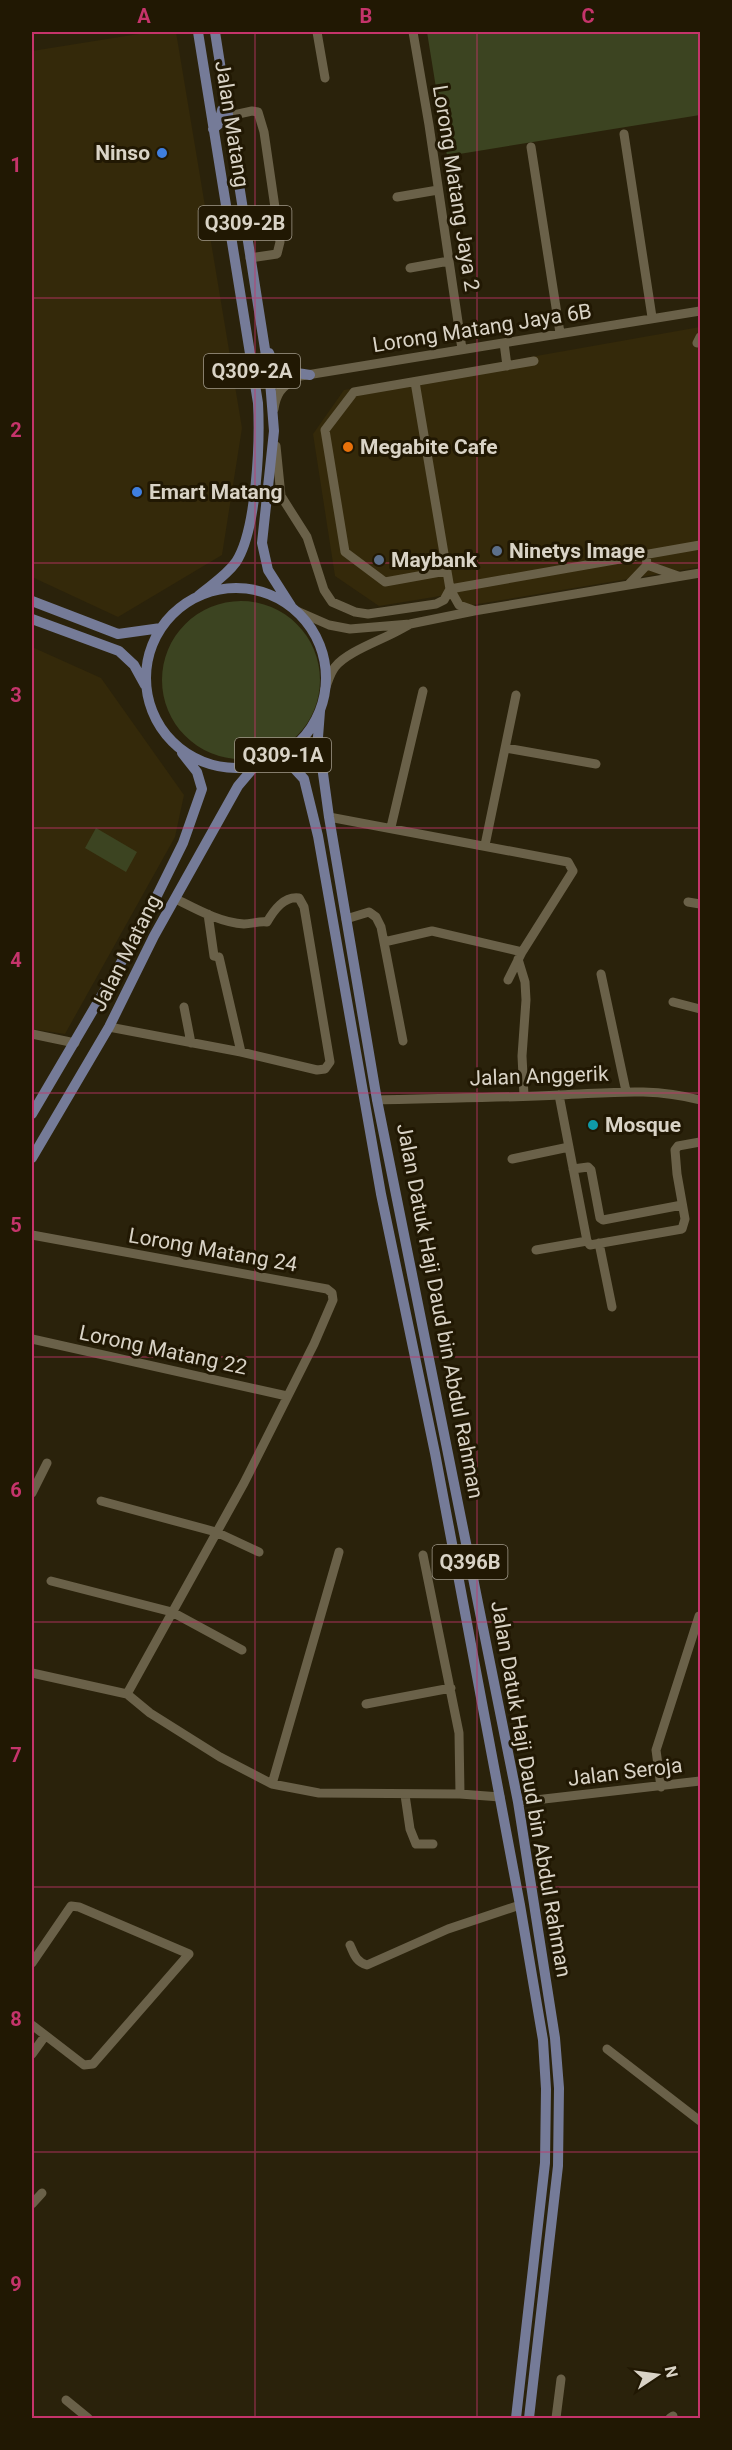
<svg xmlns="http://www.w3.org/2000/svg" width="732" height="2450" font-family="Roboto,sans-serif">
  <rect width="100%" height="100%" fill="#2a220b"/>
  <path fill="#34290a" d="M151,32H176L242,428L222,555L118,617L32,577V51Z
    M700,327V567L466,606L440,596L379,606L335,576L313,434L344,390Z
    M32,647L101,678L184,795L175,837L65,1034L32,1029Z"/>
  <path fill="#3c4421" d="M427,32H700V115L447,156Z
    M162 680a79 79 0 1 1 158 0a79 79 0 1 1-158 0Z
    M96,828L137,852L126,872L85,848Z"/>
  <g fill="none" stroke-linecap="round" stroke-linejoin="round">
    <path stroke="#6a6149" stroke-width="9" d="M317,32L325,78
      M413,32L429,125L462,349
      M229,116L252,111L258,112L264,132L280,242L277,254L250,258
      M624,134L652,317
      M531,147L560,333
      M397,197L438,190
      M410,268L449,261
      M504,343L507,366
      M697,343L700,337
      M270,381L700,311
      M415,382L450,589L459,605L473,610
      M274,409C276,395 281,386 294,381
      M276,446L281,496L307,537L324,590L332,602L355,612L368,614L436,604L444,600L450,589
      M647,565L678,576
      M446,571L385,582L345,552L325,430L354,392L534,361
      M628,585L647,565L646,555
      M450,589L700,545
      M297,611L329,625L350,629L410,624L474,611L700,573
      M325,689C328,682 330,673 335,667C348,650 389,638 410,624
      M506,748L596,764
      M329,817L568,862L573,871L522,952L508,980
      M391,827L423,691
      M485,845L516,695
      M688,902L700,904
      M208,914L214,956L219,957L241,1052
      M346,919L369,912L376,917L381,927L403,1041
      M384,942L432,931L522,952
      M518,959L525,982L526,1000L522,1056L524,1096
      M601,974L626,1091
      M673,1002L700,1009
      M184,1007L191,1043
      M109,1027L241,1052L317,1070L325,1069L330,1062L304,907L299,898C284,896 274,910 267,922C258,921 252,924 244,924C221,923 196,909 176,899
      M32,1034L75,1043
      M559,1095L587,1241L590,1245L682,1229L685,1219L677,1174L675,1150L678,1146L700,1142
      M377,1100C438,1098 499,1098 560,1095C610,1093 651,1087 700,1100
      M512,1159L569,1147
      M573,1169L588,1167L591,1170L600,1218L603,1220L682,1205
      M32,1235L327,1289L332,1293L333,1300L314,1344L244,1483L127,1694
      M599,1243L612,1307
      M536,1250L587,1241
      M32,1339L287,1396
      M32,1493L47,1463
      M101,1501L216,1532L259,1552
      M423,1555L459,1733L460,1794
      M51,1581L172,1612L242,1650
      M32,1673L127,1694L150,1713L220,1757L272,1784L319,1793L460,1794L500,1797
      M366,1704L451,1688
      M272,1784L339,1552
      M661,1787L656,1750L699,1616
      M405,1795L410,1829L416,1844H433
      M518,1802L700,1781
      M350,1945C354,1954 356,1962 367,1965L448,1929L520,1905
      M32,1963L71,1906L79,1907L189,1954L93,2064L84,2065L32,2025
      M607,2049L700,2121
      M32,2054L45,2036
      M32,2204L42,2193
      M66,2400L88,2418
      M556,2418L561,2379
      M670,2418L673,2416"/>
    <path stroke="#757b98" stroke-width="10" d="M198,32L258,403C260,441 257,530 236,562C226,576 211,585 198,596
      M215,32L270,381L274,431L262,543L268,570L291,606
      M213,129L219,124L222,110L227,104
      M269,353C275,373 293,372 310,375
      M146 678a90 90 0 1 1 180 0a90 90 0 1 1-180 0Z
      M32,601L118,634L161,628
      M32,619L119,651L134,665L145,685
      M320,711L318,737L329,817L377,1100L518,1802L555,2038L559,2088L558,2166L529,2418
      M277,758L293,767L304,779L318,836L381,1194L435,1453L520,1905L543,2040L546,2089L545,2163L516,2418
      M32,1114L139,932L183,843L202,789L197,772L182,753
      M32,1158L109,1027L154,936L238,786L255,766"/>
  </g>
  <path fill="none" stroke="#c5346b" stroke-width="1.5" stroke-opacity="0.55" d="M255,32V2418M477,32V2418M32,298H700M32,563H700M32,828H700M32,1093H700M32,1357H700M32,1622H700M32,1887H700M32,2152H700"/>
  <g fill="#3f7fe0" stroke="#211803" stroke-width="2">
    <circle cx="162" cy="153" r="6"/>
    <circle cx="137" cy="492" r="6"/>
  </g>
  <circle fill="#e8710a" stroke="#211803" stroke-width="2" cx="348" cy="447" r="6"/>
  <g fill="#5c6f8a" stroke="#211803" stroke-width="2">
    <circle cx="497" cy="551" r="6"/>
    <circle cx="379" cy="560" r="6"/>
  </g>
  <circle fill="#0f9aa8" stroke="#211803" stroke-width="2" cx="593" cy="1125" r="6"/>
  <g text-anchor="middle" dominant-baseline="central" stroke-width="6" stroke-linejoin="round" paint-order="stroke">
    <g fill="#211803" stroke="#a29b8c" stroke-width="1.5">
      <rect x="198.5" y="206" width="93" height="34" rx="4.5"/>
      <rect x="204" y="354" width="96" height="34" rx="4.5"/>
      <rect x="235" y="738" width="96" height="34" rx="4.5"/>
      <rect x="432.5" y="1545" width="75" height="34" rx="4.5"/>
    </g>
    <g font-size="20" font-weight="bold" fill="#d9d3c6">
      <text x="245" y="223">Q309-2B</text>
      <text x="252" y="371">Q309-2A</text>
      <text x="283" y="755">Q309-1A</text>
      <text x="470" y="1562">Q396B</text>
    </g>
    <g font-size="21" fill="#d9d3c6" stroke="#211803">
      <text transform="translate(232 124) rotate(81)">Jalan Matang</text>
      <text transform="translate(456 188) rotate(81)">Lorong Matang Jaya 2</text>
      <text transform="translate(482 328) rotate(-9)">Lorong Matang Jaya 6B</text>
      <text transform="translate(126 953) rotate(-63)">Jalan Matang</text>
      <text transform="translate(539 1076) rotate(-2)">Jalan Anggerik</text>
      <text transform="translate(213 1250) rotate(10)">Lorong Matang 24</text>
      <text transform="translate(440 1311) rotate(79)">Jalan Datuk Haji Daud bin Abdul Rahman</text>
      <text transform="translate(163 1350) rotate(12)">Lorong Matang 22</text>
      <text transform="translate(625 1772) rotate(-7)">Jalan Seroja</text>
      <text transform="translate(531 1789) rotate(80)">Jalan Datuk Haji Daud bin Abdul Rahman</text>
    </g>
    <g font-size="21" font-weight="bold" fill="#d9d3c6" stroke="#211803" text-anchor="start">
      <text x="150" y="153" text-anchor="end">Ninso</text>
      <text x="360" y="447">Megabite Cafe</text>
      <text x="149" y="492">Emart Matang</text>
      <text x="509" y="551">Ninetys Image</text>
      <text x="391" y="560">Maybank</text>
      <text x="605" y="1125">Mosque</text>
    </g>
  </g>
  <rect width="732" height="2450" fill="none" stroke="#211803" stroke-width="66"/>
  <g transform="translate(657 2375) rotate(77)" stroke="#211803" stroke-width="4.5" paint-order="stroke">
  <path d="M0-4.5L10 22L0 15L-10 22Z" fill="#d9d3c6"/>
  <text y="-9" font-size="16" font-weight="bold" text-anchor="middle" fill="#d9d3c6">N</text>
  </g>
  <rect x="33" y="33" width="666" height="2384" fill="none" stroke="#c5346b" stroke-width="2"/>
  <g font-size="20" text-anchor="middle" font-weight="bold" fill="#c5346b">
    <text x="144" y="23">A</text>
    <text x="366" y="23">B</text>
    <text x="588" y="23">C</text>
    <text x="16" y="172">1</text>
    <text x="16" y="437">2</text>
    <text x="16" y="702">3</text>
    <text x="16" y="967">4</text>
    <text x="16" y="1232">5</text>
    <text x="16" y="1497">6</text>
    <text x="16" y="1762">7</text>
    <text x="16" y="2026">8</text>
    <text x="16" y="2291">9</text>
  </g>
</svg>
